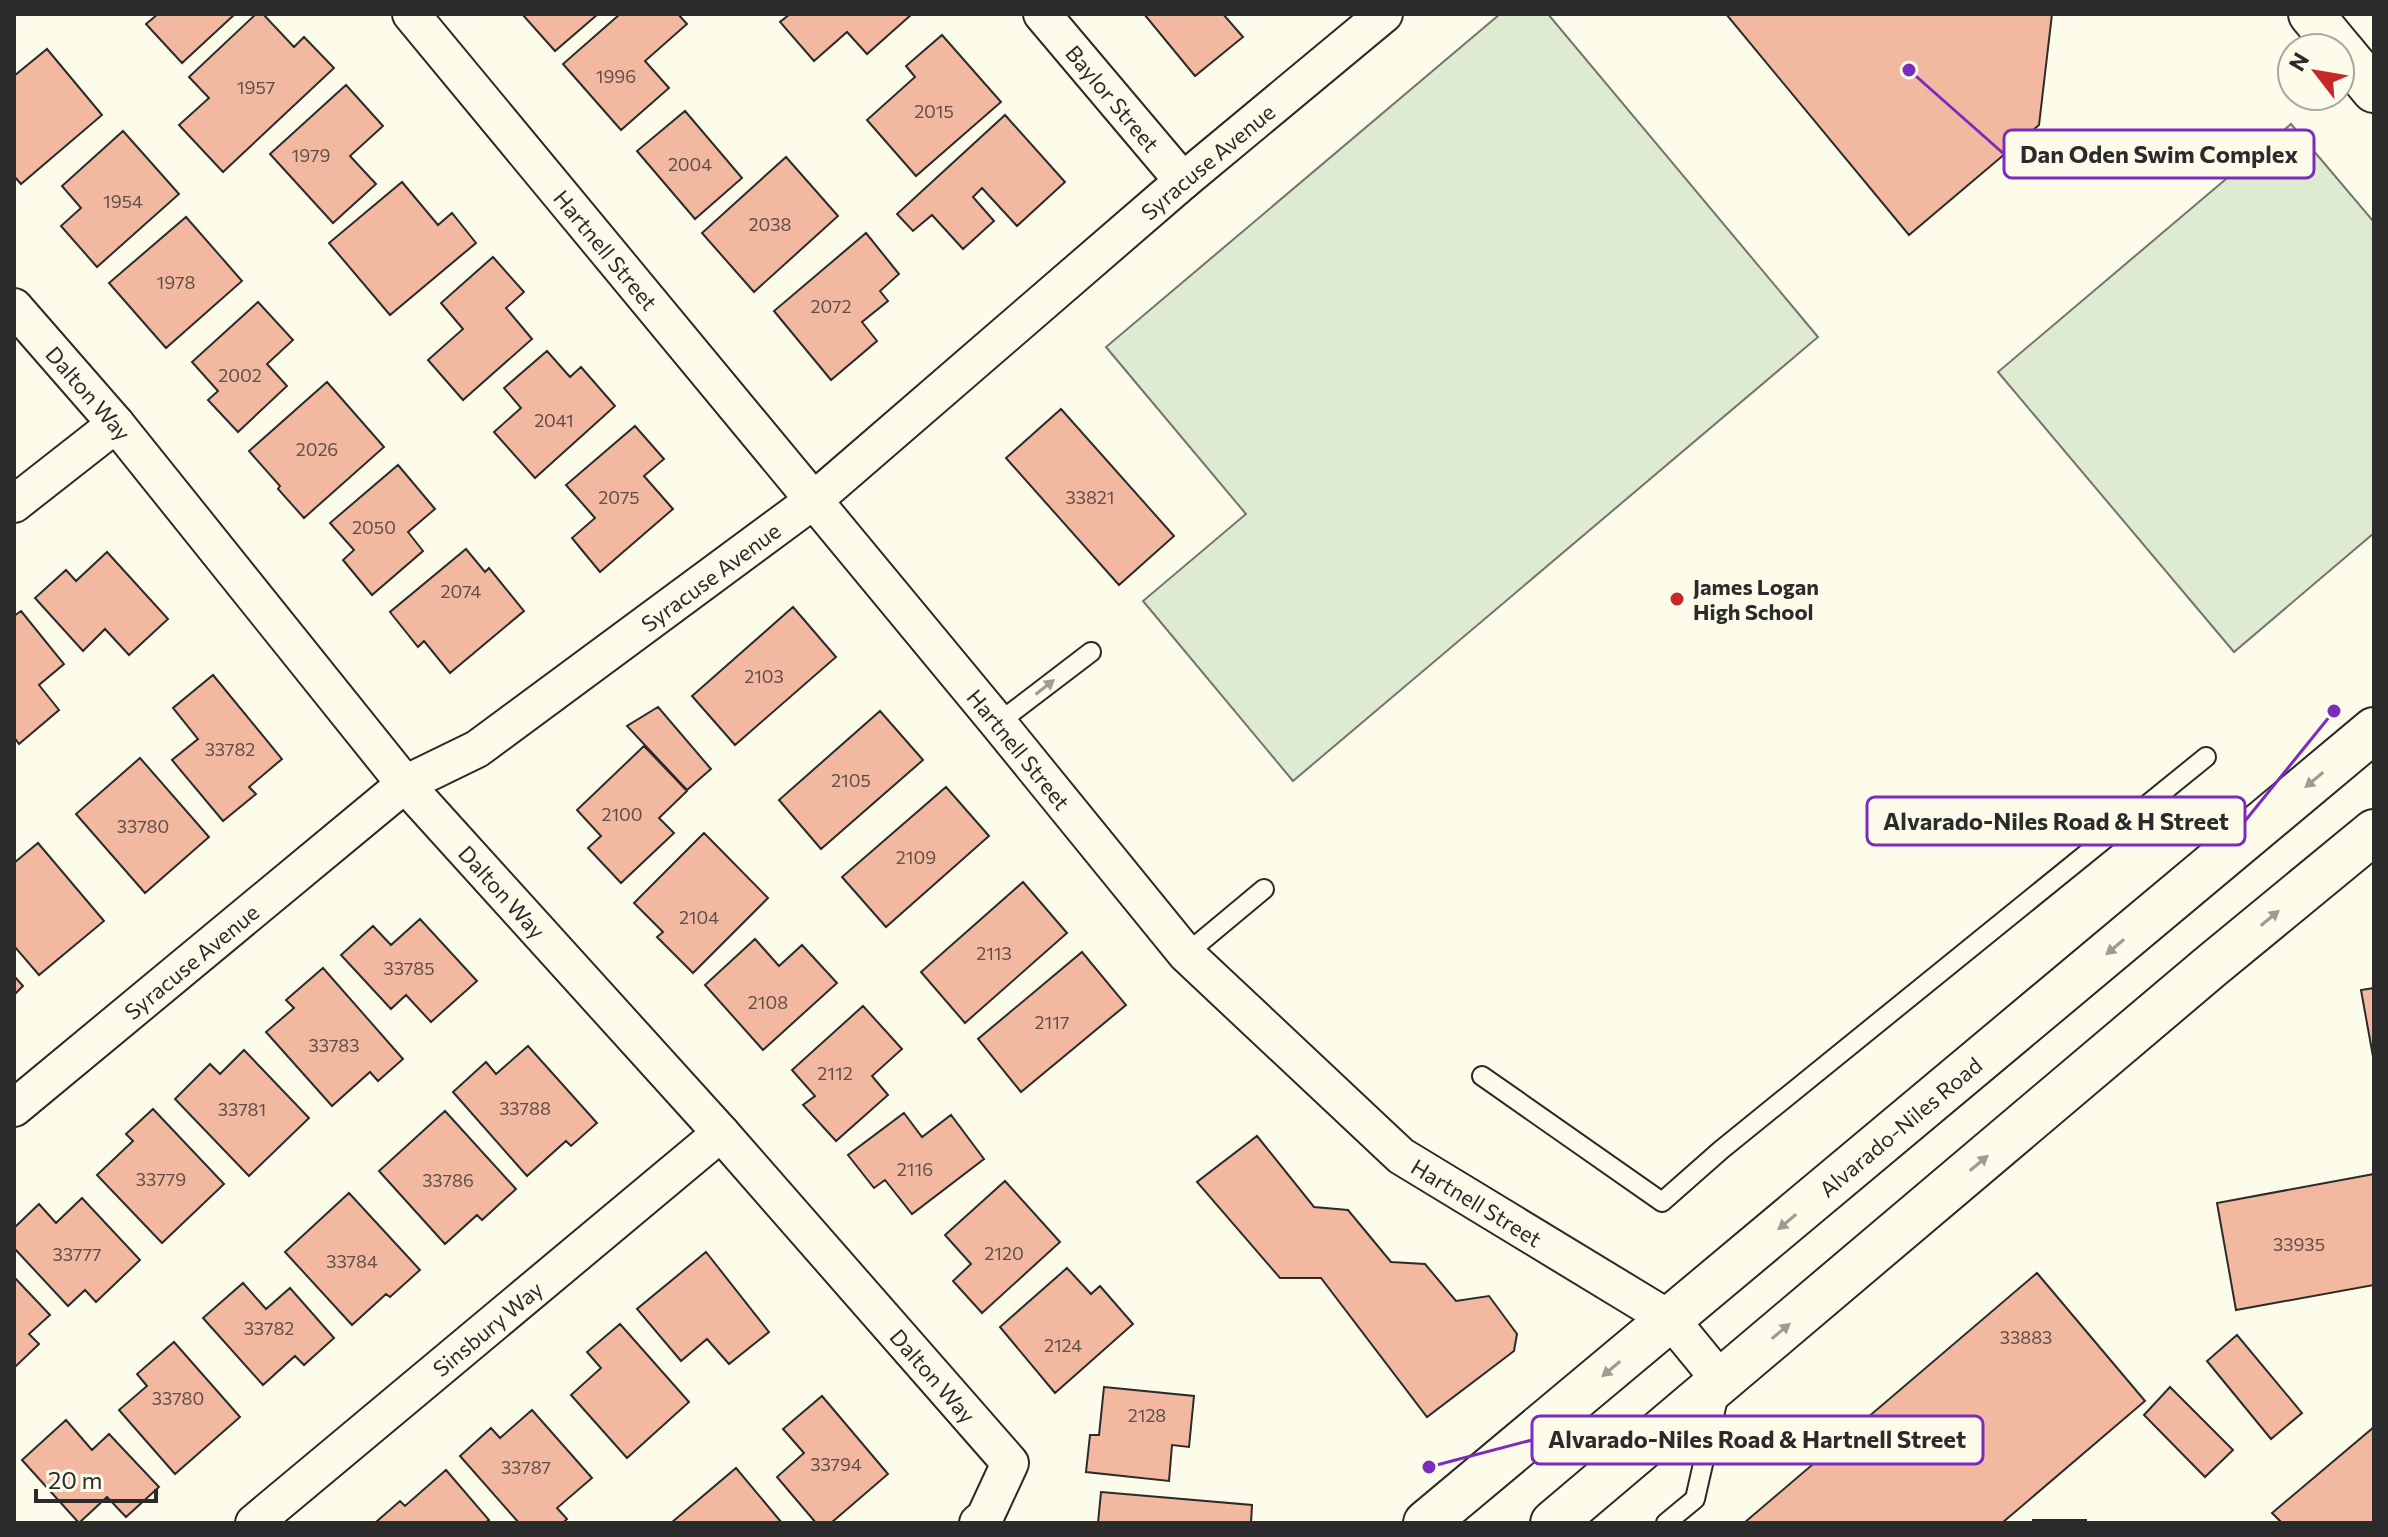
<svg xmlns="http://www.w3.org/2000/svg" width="2388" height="1537" font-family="Commissioner,sans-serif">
  <rect width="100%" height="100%" fill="#fdfbea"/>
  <path fill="#deebd1" stroke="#74746e" stroke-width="2" d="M1500,14H1548L1818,337L1293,781L1143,601L1246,514L1106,347Z
    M2291,124L2374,222V533L2234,652L1998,372Z"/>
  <path fill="#f2b8a0" stroke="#2b2b2b" stroke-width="2" d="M158,14H235L182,63L146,24Z
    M256,14H263L294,47L304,37L334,68L223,172L179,125L209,98L189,77Z
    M522,14H598L555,51Z
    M620,14H678L687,24L645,61L669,88L621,130L563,64Z
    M790,14H912L867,54L847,32L814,61L780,22Z
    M1144,14H1223L1243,37L1195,76Z
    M1726,14H2052L2039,125L1909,235Z
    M942,35L1001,102L916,176L867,120L915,77L906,66Z
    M47,49L102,115L21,184L14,176V76Z
    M346,85L383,126L350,156L376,184L333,223L270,154Z
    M685,111L742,178L695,219L637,151Z
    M1005,115L1065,182L1017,226L982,188L973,197L994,221L963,249L932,215L913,231L897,214Z
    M123,131L179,194L97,267L61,226L81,208L62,186Z
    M786,157L838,216L754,292L702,233Z
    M402,182L438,225L452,213L476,243L390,315L329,243Z
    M186,217L242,281L166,348L109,283Z
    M866,233L899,274L880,291L888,301L862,322L877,341L831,380L774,311Z
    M493,257L524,292L506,308L532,339L463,400L428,360L463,329L441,303Z
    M258,302L293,340L267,364L287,386L238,432L208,400L218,391L192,362Z
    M547,351L570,377L581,367L615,406L535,478L494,432L521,408L504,388Z
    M327,382L384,447L304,518L278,489L280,486L249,451Z
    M1061,409L1174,536L1119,585L1006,458Z
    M635,426L664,459L644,476L673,509L600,572L572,538L595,518L566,485Z
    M398,465L435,509L408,532L423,551L372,595L343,560L354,550L330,523Z
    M466,549L485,572L489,568L524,611L450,673L424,641L418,647L390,612Z
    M107,552L168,619L129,655L105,629L83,651L35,598L66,570L76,581Z
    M793,607L836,657L735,745L692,696Z
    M21,611L64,664L39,685L59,710L19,744L14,737V616Z
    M213,675L282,759L249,787L256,794L223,821L172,760L198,739L173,708Z
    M658,707L711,769L687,790L627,726Z
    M880,711L923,760L821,849L779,800Z
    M644,746L687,791L659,818L674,833L621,883L588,848L601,836L577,810Z
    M140,758L209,837L145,893L76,814Z
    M946,787L989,836L886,927L842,877Z
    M704,833L768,898L693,973L657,937L663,932L634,903Z
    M38,843L104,921L39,975L14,946V863Z
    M1023,882L1067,933L965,1023L921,972Z
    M420,919L477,981L431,1022L406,995L391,1009L341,955L373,926L391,945Z
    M755,939L779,966L802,945L837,983L763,1050L705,985Z
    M1082,952L1126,1005L1021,1092L978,1039Z
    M323,968L403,1059L378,1081L370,1072L332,1106L266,1032L294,1008L286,1000Z
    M14,976L23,986L14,995Z
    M2374,988V1062L2361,990Z
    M863,1006L902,1049L872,1076L888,1095L836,1141L803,1105L815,1096L792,1070Z
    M528,1046L597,1123L571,1146L566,1141L527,1176L453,1092L486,1062L496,1074Z
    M244,1050L309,1118L249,1176L175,1099L210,1064L220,1074Z
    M153,1109L224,1184L162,1243L97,1175L133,1141L126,1134Z
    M445,1111L516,1189L482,1220L477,1215L445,1244L379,1171Z
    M904,1113L922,1137L951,1115L984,1159L912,1214L885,1180L874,1188L848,1155Z
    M1257,1136L1314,1207L1348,1210L1391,1262L1425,1264L1456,1301L1489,1296L1517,1334L1514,1351L1427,1417L1321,1278H1280L1197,1182Z
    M2374,1174V1285L2236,1310L2217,1203Z
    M1005,1181L1060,1242L982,1313L953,1281L971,1264L945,1235Z
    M349,1193L420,1270L390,1297L386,1294L352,1325L285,1252Z
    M82,1198L140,1260L96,1302L85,1290L68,1306L14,1248V1228L39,1204L56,1223Z
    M706,1252L769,1332L729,1364L707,1339L681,1361L637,1309Z
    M1067,1268L1091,1294L1100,1286L1133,1324L1055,1393L1000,1327Z
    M2037,1273L2145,1401L2002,1523H1744Z
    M14,1277L50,1315L29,1334L39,1344L14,1368Z
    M243,1283L266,1309L290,1288L334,1338L304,1365L295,1356L263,1385L203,1318Z
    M620,1324L689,1402L627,1458L571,1395L601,1368L587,1352Z
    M2237,1335L2302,1413L2271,1439L2207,1361Z
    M174,1342L240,1417L175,1474L119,1410L147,1386L137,1374Z
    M1104,1387L1194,1396L1189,1447L1172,1445L1169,1481L1086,1472L1090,1435H1099Z
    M2170,1387L2233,1450L2205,1477L2144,1415Z
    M822,1396L888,1474L831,1523H816L777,1477L804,1453L783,1429Z
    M532,1410L592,1478L557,1508L567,1519L563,1523H519L460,1456L491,1428L500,1438Z
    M66,1420L92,1450L109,1434L159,1487L126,1517L107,1497L79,1523L22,1460Z
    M2374,1427V1523H2282L2272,1513Z
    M736,1468L782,1523H671Z
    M446,1470L489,1520L485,1523L376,1522L400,1501L405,1506Z
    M1101,1492L1252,1505L1251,1523H1098Z
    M2033,1520H2086V1523H2033Z"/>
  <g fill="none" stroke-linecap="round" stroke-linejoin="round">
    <defs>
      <path id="service" d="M998,723L1091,652
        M1186,954L1264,889
        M1482,1076L1662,1202L1721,1150L2206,757
        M1666,1523L1695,1499L1719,1394"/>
      <g id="minor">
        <path id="s1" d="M411,14L998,723L1186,954L1401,1156L1671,1320L1721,1381"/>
        <path id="s2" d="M1042,14L1183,181"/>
        <path id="s3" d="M14,307L116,424L405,784L721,1133L1010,1463L985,1517L978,1523"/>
        <path d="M14,504L116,424"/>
        <path id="s4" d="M14,1108L405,784L477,749L814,500L1183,181L1384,14"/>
        <path id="s5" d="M254,1523L721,1133"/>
      </g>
      <path id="tertiary" d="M2311,14L2339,48
        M2340,49L2374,90"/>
      <g id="secondary">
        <path id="s6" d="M1426,1523L2374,730"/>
        <path d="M1553,1523L2210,967L2374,832"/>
      </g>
    </defs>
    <use href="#service" stroke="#2b2b2b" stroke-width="22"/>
    <use href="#minor" stroke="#2b2b2b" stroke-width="40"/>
    <use href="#tertiary" stroke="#2b2b2b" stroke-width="48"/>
    <use href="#secondary" stroke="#2b2b2b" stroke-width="48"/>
    <use href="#service" stroke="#fdfbea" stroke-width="18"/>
    <use href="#minor" stroke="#fdfbea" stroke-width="36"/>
    <use href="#tertiary" stroke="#fdfbea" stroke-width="44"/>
    <use href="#secondary" stroke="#fdfbea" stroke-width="44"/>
  </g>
  <defs><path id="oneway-solid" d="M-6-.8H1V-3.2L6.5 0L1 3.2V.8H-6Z" transform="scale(2)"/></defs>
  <g fill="#9e9d94">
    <use href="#oneway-solid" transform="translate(1045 687) rotate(-38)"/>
    <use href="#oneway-solid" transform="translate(2314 780) rotate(140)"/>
    <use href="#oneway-solid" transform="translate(2270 918) rotate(-40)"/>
    <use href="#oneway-solid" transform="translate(2115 947) rotate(140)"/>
    <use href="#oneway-solid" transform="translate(1979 1163) rotate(-40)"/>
    <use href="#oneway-solid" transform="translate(1787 1222) rotate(140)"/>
    <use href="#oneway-solid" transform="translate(1781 1331) rotate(-40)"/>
    <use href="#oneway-solid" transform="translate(1611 1369) rotate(140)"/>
  </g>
  <circle fill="#c62828" stroke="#fdfbea" stroke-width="3" cx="1677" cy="599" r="8"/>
  <g text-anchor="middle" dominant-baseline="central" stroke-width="6" stroke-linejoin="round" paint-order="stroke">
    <g font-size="18" fill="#5d4e48">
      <text x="616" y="76">1996</text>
      <text x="256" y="87">1957</text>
      <text x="934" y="111">2015</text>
      <text x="311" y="155">1979</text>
      <text x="690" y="164">2004</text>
      <text x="123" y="201">1954</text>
      <text x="770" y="224">2038</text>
      <text x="176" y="282">1978</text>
      <text x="831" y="306">2072</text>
      <text x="240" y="375">2002</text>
      <text x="554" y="420">2041</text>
      <text x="317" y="449">2026</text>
      <text x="619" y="497">2075</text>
      <text x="1090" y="497">33821</text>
      <text x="374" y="527">2050</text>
      <text x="461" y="591">2074</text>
      <text x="764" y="676">2103</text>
      <text x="230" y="749">33782</text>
      <text x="851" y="780">2105</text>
      <text x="622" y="814">2100</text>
      <text x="143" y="826">33780</text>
      <text x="916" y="857">2109</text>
      <text x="699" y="917">2104</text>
      <text x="994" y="953">2113</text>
      <text x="409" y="968">33785</text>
      <text x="768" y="1002">2108</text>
      <text x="1052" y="1022">2117</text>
      <text x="334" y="1045">33783</text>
      <text x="835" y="1073">2112</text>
      <text x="525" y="1108">33788</text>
      <text x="242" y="1109">33781</text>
      <text x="915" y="1169">2116</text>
      <text x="161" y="1179">33779</text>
      <text x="448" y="1180">33786</text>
      <text x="2299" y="1244">33935</text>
      <text x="1004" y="1253">2120</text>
      <text x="77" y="1254">33777</text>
      <text x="352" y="1261">33784</text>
      <text x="269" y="1328">33782</text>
      <text x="2026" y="1337">33883</text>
      <text x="1063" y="1345">2124</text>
      <text x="178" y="1398">33780</text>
      <text x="1147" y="1415">2128</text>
      <text x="836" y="1464">33794</text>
      <text x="526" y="1467">33787</text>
    </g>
    <g font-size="22" fill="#2b2b2b" stroke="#fdfbea">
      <text stroke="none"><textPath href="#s2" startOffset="110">Baylor Street</textPath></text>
      <text stroke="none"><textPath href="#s4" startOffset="1526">Syracuse Avenue</textPath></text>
      <text stroke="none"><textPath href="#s1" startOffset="306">Hartnell Street</textPath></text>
      <text stroke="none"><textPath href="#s3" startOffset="114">Dalton Way</textPath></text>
      <text stroke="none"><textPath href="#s4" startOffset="878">Syracuse Avenue</textPath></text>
      <text stroke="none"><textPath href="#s1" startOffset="954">Hartnell Street</textPath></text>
      <text stroke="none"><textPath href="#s3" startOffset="762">Dalton Way</textPath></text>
      <text stroke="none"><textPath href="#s4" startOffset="230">Syracuse Avenue</textPath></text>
      <text stroke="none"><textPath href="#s6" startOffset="618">Alvarado-Niles Road</textPath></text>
      <text stroke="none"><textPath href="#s1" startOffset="1602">Hartnell Street</textPath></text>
      <text stroke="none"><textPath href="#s5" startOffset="304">Sinsbury Way</textPath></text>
      <text stroke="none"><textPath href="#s3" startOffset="1410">Dalton Way</textPath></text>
    </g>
    <g font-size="22" font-weight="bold" fill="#2b2b2b" stroke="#fdfbea" text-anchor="start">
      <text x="1693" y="586">James Logan<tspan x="1693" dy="25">High School</tspan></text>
    </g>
  </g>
  <path fill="none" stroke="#7b2cbf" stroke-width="3" d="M1909 70L2004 154M2334 711L2245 821M1429 1467L1532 1440"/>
  <g fill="#7b2cbf" stroke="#fdfbea" stroke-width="3">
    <circle cx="1909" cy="70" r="8"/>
    <circle cx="2334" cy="711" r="8"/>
    <circle cx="1429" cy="1467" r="8"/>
  </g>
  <g fill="#fdfbea" stroke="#7b2cbf" stroke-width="3">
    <rect x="2004" y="130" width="310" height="48" rx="8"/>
    <rect x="1867" y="797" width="378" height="48" rx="8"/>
    <rect x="1532" y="1416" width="451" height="48" rx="8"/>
  </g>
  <g font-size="24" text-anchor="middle" font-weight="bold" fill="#2b2b2b">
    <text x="2159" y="163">Dan Oden Swim Complex</text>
    <text x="2056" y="830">Alvarado-Niles Road &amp; H Street</text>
    <text x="1757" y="1448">Alvarado-Niles Road &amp; Hartnell Street</text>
  </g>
  <rect width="2388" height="1537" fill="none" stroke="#2b2b2b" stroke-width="32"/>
  <g transform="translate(2316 72) rotate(301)"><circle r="38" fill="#fdfbea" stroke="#a9a89e" stroke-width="2"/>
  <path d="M0-6L14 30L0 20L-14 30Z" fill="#c62828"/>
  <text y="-12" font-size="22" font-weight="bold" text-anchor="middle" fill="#2b2b2b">N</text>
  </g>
  <path d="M36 1489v12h120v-12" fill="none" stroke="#2b2b2b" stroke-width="4"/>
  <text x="48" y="1489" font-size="24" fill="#2b2b2b" stroke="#fdfbea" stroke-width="6" paint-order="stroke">20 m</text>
</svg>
